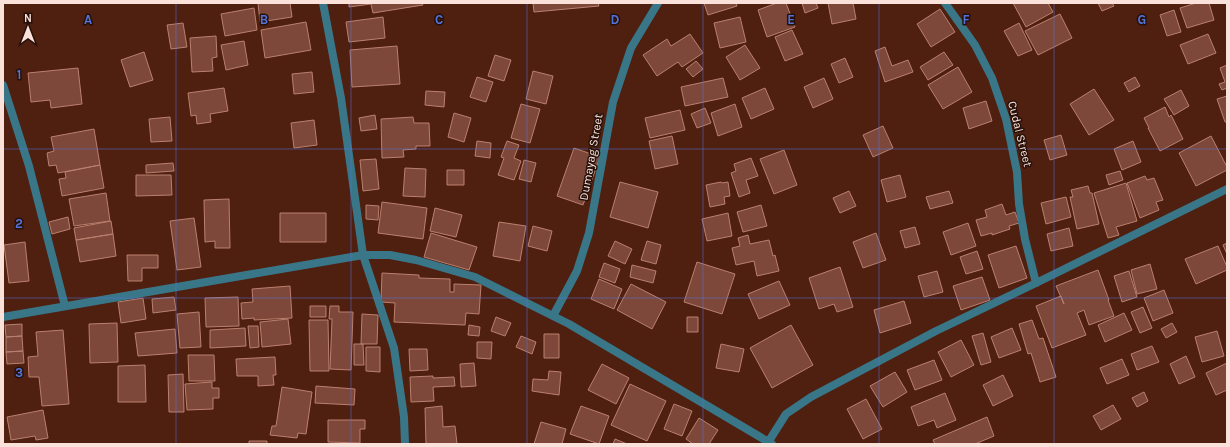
<svg xmlns="http://www.w3.org/2000/svg" width="1230" height="447" font-family="Karla,sans-serif">
  <rect width="100%" height="100%" fill="#4f1f10"/>
  <path fill="#7d4839" stroke="#ba806f" d="M258,3H290L292,17L260,22Z
    M349,3H422L423,5L373,13L371,4L349,7Z
    M533,3H598L599,6L534,12Z
    M704,3H736L737,6L708,15Z
    M777,3H786L795,27L767,37L758,10Z
    M802,3H816L818,8L805,13Z
    M828,3H853L856,19L832,24Z
    M1013,3H1048L1053,12L1026,27Z
    M1098,3H1112L1114,6L1102,11Z
    M1196,3H1209L1214,20L1187,28L1180,8Z
    M254,8L257,30L225,36L221,14Z
    M940,9L955,32L931,47L917,24Z
    M1174,10L1181,32L1167,36L1160,15Z
    M1060,14L1072,38L1038,55L1025,31Z
    M383,17L385,38L349,42L346,22Z
    M740,17L746,42L720,48L714,23Z
    M306,22L311,50L265,58L261,30Z
    M183,23L187,47L171,49L167,25Z
    M1019,23L1032,50L1018,56L1004,31Z
    M792,30L803,54L785,61L775,37Z
    M690,34L703,53L682,67L678,62L657,76L643,55L667,39L671,46Z
    M1208,34L1216,53L1188,64L1180,45Z
    M216,36L217,57L212,58L213,71L192,72L190,38Z
    M244,41L248,65L226,70L221,45Z
    M745,45L760,68L740,80L726,57Z
    M397,46L400,84L352,87L350,50Z
    M885,47L892,66L908,60L913,72L885,82L875,51Z
    M144,52L153,80L130,87L121,60Z
    M944,52L953,65L928,80L920,67Z
    M495,55L511,60L504,81L488,76Z
    M845,58L853,77L839,83L831,64Z
    M696,61L703,69L693,77L686,69Z
    M1227,65V88L1222,90L1219,84L1225,82L1220,68Z
    M958,67L972,92L943,109L928,85Z
    M78,68L82,104L51,108L50,100L31,102L28,73Z
    M533,71L553,76L546,104L526,99Z
    M312,72L314,92L294,94L292,74Z
    M477,77L493,82L486,102L470,97Z
    M1135,77L1140,86L1129,92L1124,83Z
    M723,78L728,97L685,106L681,87Z
    M824,78L833,99L813,108L804,87Z
    M224,88L228,111L210,114L211,122L197,124L196,115L191,116L188,93Z
    M765,88L774,109L751,119L742,98Z
    M1094,89L1114,120L1089,135L1070,104Z
    M1181,90L1189,106L1174,115L1164,99Z
    M426,91L445,92L444,107L425,105Z
    M1227,96V122H1225L1217,99Z
    M986,101L992,121L969,129L963,108Z
    M521,104L540,109L530,143L511,138Z
    M735,104L742,127L718,136L711,113Z
    M1165,107L1169,117L1171,115L1183,139L1160,151L1148,128H1149L1144,118Z
    M705,108L711,123L697,128L691,114Z
    M680,110L685,130L650,138L645,118Z
    M454,113L471,118L464,142L448,137Z
    M375,115L377,129L361,131L359,118Z
    M170,117L172,141L151,142L149,119Z
    M413,117L414,123H429L430,146H416V149L403,150L404,157L382,158L381,119Z
    M314,120L317,145L294,148L291,123Z
    M883,126L893,148L873,157L863,135Z
    M94,129L100,165L58,173L56,165L49,166L47,153L54,151L51,137Z
    M1061,135L1067,155L1050,160L1044,140Z
    M672,136L678,164L655,169L649,141Z
    M1211,136L1227,167V170L1196,186L1179,153Z
    M477,141L491,143L490,158L475,156Z
    M507,141L519,145L514,158L521,161L514,180L498,175L504,158L501,157Z
    M1133,141L1141,162L1122,170L1114,149Z
    M574,148L600,157L583,205L557,196Z
    M784,150L797,185L774,194L760,159Z
    M751,158L758,176L746,180L750,193L739,197L731,173L736,171L734,164Z
    M376,159L379,189L363,191L360,160Z
    M524,160L536,163L531,182L519,179Z
    M173,163L174,171L146,173V165Z
    M100,165L104,188L62,196L59,179L66,178L65,172Z
    M405,168L426,169L425,197L403,196Z
    M447,170H464V185H447Z
    M1120,171L1123,180L1109,185L1106,175Z
    M136,175H171L172,195L136,196Z
    M900,175L906,197L887,202L881,180Z
    M1145,176L1147,180L1154,178L1163,200L1156,202L1159,210L1140,218L1127,183Z
    M620,182L658,192L648,228L610,217Z
    M721,182L722,183L728,182L730,196L724,197L725,204L710,207L706,185Z
    M1126,183L1137,221L1116,227L1119,235L1108,238L1094,193Z
    M1088,186L1090,193H1092L1099,224L1077,229L1070,197H1073L1071,190Z
    M849,191L856,206L840,213L833,198Z
    M949,191L953,203L930,209L926,197Z
    M106,193L110,221L74,226L69,199Z
    M1066,197L1071,217L1046,224L1041,203Z
    M229,199L230,248H215V241L205,242L204,200Z
    M382,202L427,208L423,239L378,233Z
    M1002,204L1006,215L1015,212L1019,223L1009,226L1010,229L992,235V233L981,236L976,220L987,217L985,210Z
    M366,205L379,206L378,220L366,219Z
    M761,205L767,226L743,232L737,212Z
    M435,208L462,215L456,237L430,231Z
    M280,213H326V242H280Z
    M728,213L732,236L707,241L702,219Z
    M68,217L70,229L52,234L49,222Z
    M194,218L201,267L177,270L170,221Z
    M111,221L113,234L76,240L74,228Z
    M499,222L526,226L520,261L493,256Z
    M968,223L976,246L951,255L943,232Z
    M533,226L552,231L547,251L528,246Z
    M915,227L920,244L905,248L900,231Z
    M1069,228L1073,246L1051,251L1047,234Z
    M431,233L477,247L469,270L424,257Z
    M876,233L886,260L863,268L853,242Z
    M113,234L116,256L80,262L76,240Z
    M748,235L750,244L769,240L773,256L775,255L779,271L757,276L754,261L736,265L732,248L740,246L738,238Z
    M615,241L632,249L625,264L608,256Z
    M647,241L661,245L656,264L641,260Z
    M25,242L29,281L9,283L4,245Z
    M1227,243V254L1223,245Z
    M1016,246L1027,278L999,288L988,255Z
    M1218,246L1227,267V270L1196,284L1185,259Z
    M977,251L983,269L966,274L960,257Z
    M127,255H158V268H142V281H128Z
    M697,262L735,274L722,314L684,302Z
    M604,263L620,269L615,283L599,277Z
    M1150,264L1157,289L1137,294L1131,270Z
    M632,265L656,271L653,283L630,277Z
    M840,267L853,307L837,312L834,304L819,309L809,278Z
    M1098,270L1109,300H1108L1114,316L1089,325L1084,310L1077,313L1086,335L1052,348L1036,306L1061,296L1064,304L1056,286Z
    M937,271L943,292L924,297L918,276Z
    M1129,271L1137,297L1122,302L1114,276Z
    M382,273L419,275V278L450,279V292H454V284L481,285L479,314L466,313L465,325L394,322L395,303L381,302Z
    M982,277L990,300L961,310L953,286Z
    M599,279L622,289L614,309L591,299Z
    M779,281L790,305L759,319L748,294Z
    M631,284L666,302L652,329L617,310Z
    M290,286L292,318L254,320V318L242,319L241,303L253,302L252,289Z
    M1164,290L1173,313L1153,321L1144,298Z
    M174,297L176,310L153,313L152,299Z
    M238,297L239,326L206,327L205,298Z
    M143,298L146,319L121,323L118,302Z
    M904,301L911,323L880,333L874,310Z
    M310,306H326V317H310Z
    M330,306H339V312H353L351,370L330,369L332,319H329Z
    M1143,307L1152,328L1140,333L1131,312Z
    M199,312L201,347L180,348L177,314Z
    M1124,313L1132,330L1105,342L1098,325Z
    M362,314L378,315L377,344H361Z
    M496,317L511,323L505,336L491,331Z
    M687,317H698V332H687Z
    M288,319L291,344L262,347L260,322Z
    M309,320H328L329,371H310Z
    M1032,320L1039,339L1043,338L1056,377L1040,382L1031,353L1028,354L1019,324Z
    M117,323L118,362L90,363L89,324Z
    M1172,323L1177,332L1166,338L1161,329Z
    M22,324V336L6,337L5,325Z
    M469,325L480,327L479,336L468,335Z
    M791,325L813,365L772,388L750,348Z
    M248,326H258L259,347L250,348Z
    M245,328L246,346L210,348V330Z
    M1012,328L1021,350L999,358L991,337Z
    M175,329L177,353L138,356L135,333Z
    M63,330L69,404L42,406L39,377H29L28,357L38,356L36,332Z
    M1217,331L1224,356L1202,362L1195,337Z
    M983,333L991,362L981,365L972,336Z
    M544,334H559V358H544Z
    M22,336L23,351L6,352V337Z
    M521,336L536,342L532,354L516,347Z
    M961,340L974,365L951,377L938,352Z
    M477,342H492L491,359L477,358Z
    M354,344H363L364,365H354Z
    M721,344L744,349L739,372L716,368Z
    M1152,346L1159,362L1137,370L1131,354Z
    M366,347H380V372L366,371Z
    M409,349H427L428,370L410,371Z
    M23,351L24,363L7,364L6,352Z
    M188,355H214L215,381H189Z
    M1186,356L1195,377L1179,384L1170,364Z
    M275,357L276,375H273L274,385L258,386V376H237L236,359Z
    M1122,359L1129,375L1107,384L1100,368Z
    M934,360L942,380L915,390L907,370Z
    M474,363L476,386L461,387L460,364Z
    M1227,363V390L1216,395L1206,373Z
    M602,364L629,378L616,404L588,390Z
    M145,365L146,402H118V366Z
    M549,371L561,372L559,395L532,391L533,379L548,380Z
    M895,372L907,392L883,407L870,386Z
    M183,374L184,412H169L168,375Z
    M1003,375L1013,396L993,406L983,385Z
    M433,376V378L454,377L455,386L433,387L434,401L411,402L410,377Z
    M212,382V388H219V398H213V409L187,410L185,384Z
    M630,384L666,401L647,441L611,425Z
    M316,386L355,389L354,405L315,403Z
    M282,387L312,392L306,434L298,433L297,438L270,435L272,426H276Z
    M1144,392L1148,401L1137,407L1132,398Z
    M945,393L956,420L937,428L934,420L918,426L911,407Z
    M866,399L882,429L863,439L847,409Z
    M674,404L692,411L682,436L664,429Z
    M1113,405L1121,419L1101,430L1093,416Z
    M442,406L443,427L455,426L457,444H426L425,408Z
    M581,406L609,416L599,444L570,434Z
    M43,410L48,438L36,440L35,436L11,440L7,417Z
    M987,417L994,436L975,444H935L933,440Z
    M699,418L718,430L709,444H693L686,439Z
    M328,420H365V429H360V443L328,442Z
    M541,422L566,429L562,444H534Z
    M615,439L627,444H613Z
    M249,441H267V444H249Z"/>
  <g fill="none" stroke-linecap="round" stroke-linejoin="round">
    <path stroke="#397788" stroke-width="8" d="M323,3L341,98L363,255L394,348L404,417L405,444
      M945,3L975,45L992,78L1006,119L1017,172L1019,204L1025,239L1036,283
      M3,85L29,166L65,306
      M553,316L577,271L589,233L613,102L631,48L658,3
      M3,317L363,255H390L416,260L475,277L569,324L772,444
      M767,444L786,414L811,397L936,331L1036,283L1227,189"/>
  </g>
  <path fill="none" stroke="#5473d8" stroke-width="1" stroke-opacity="0.55" d="M176,3V444M351,3V444M527,3V444M703,3V444M879,3V444M1054,3V444M3,149H1227M3,298H1227"/>
  <g text-anchor="middle" dominant-baseline="central" stroke-width="3" stroke-linejoin="round" paint-order="stroke">
    <g font-size="12" fill="#fae1d9" stroke="#26110a">
      <text transform="translate(1020 134) rotate(76)">Cudal Street</text>
      <text transform="translate(591 157) rotate(-80)">Dumayag Street</text>
    </g>
  </g>
  <g font-size="13" text-anchor="middle" font-weight="bold" fill="#5473d8" stroke="#26110a" stroke-width="3" stroke-linejoin="round" paint-order="stroke">
    <text x="88" y="24">A</text>
    <text x="264" y="24">B</text>
    <text x="439" y="24">C</text>
    <text x="615" y="24">D</text>
    <text x="791" y="24">E</text>
    <text x="966" y="24">F</text>
    <text x="1142" y="24">G</text>
    <text x="19" y="79">1</text>
    <text x="19" y="228">2</text>
    <text x="19" y="377">3</text>
  </g>
  <rect width="1230" height="447" fill="none" stroke="#fae1d9" stroke-width="8"/>
  <g transform="translate(28 28)" stroke="#26110a" stroke-width="3" paint-order="stroke">
  <path d="M0-3L7 15L0 10L-7 15Z" fill="#fae1d9"/>
  <text y="-6" font-size="11" font-weight="bold" text-anchor="middle" fill="#fae1d9">N</text>
  </g>
</svg>
